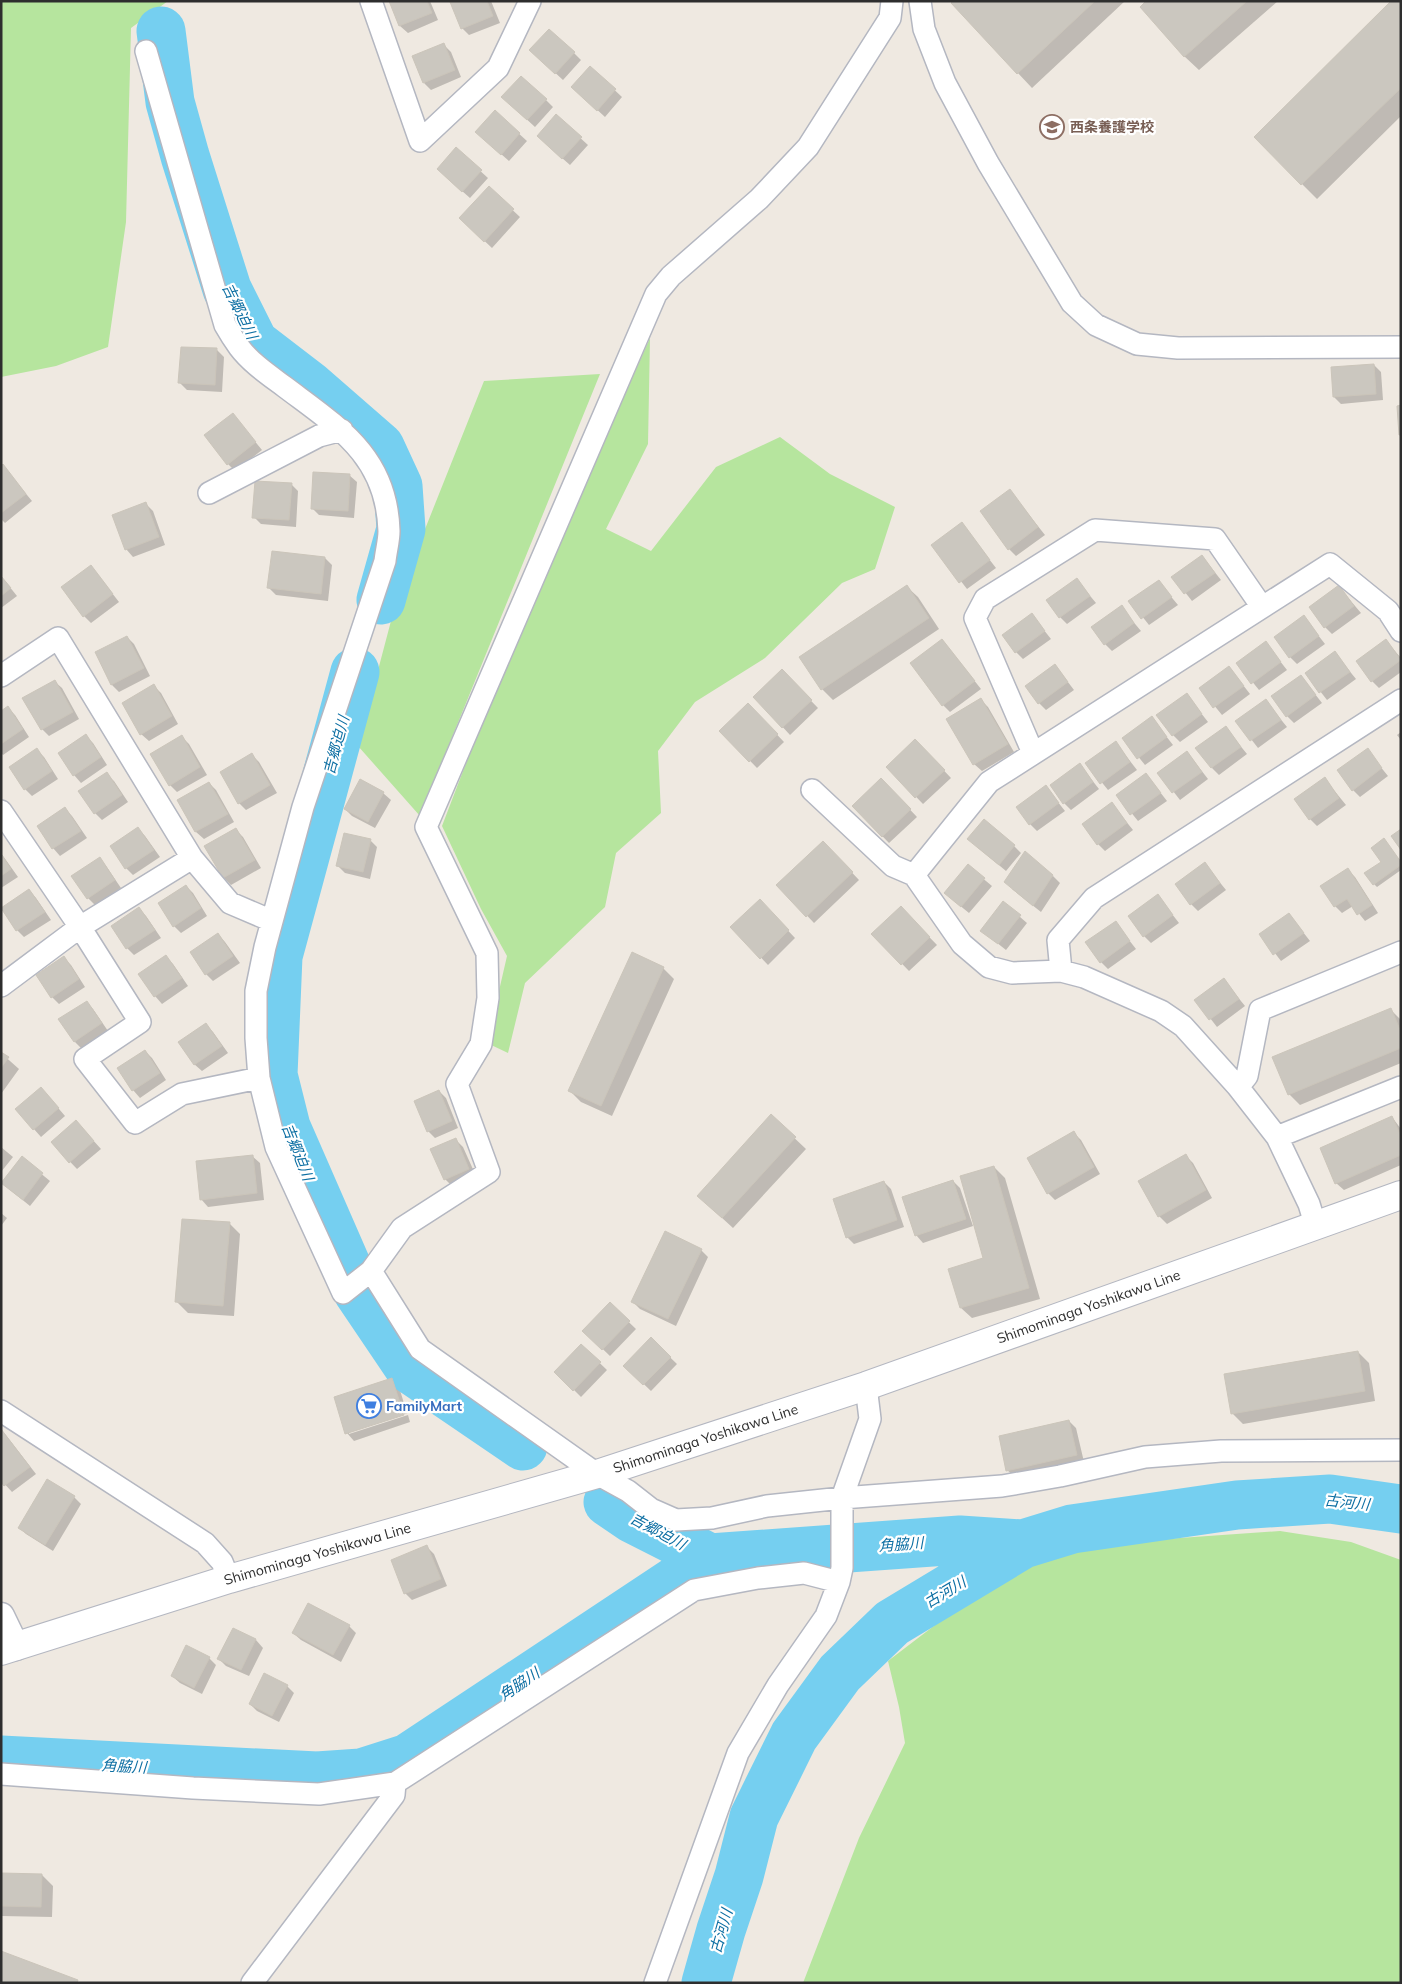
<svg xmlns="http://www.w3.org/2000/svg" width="1402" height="1984" font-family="Mulish,'Noto Sans JP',sans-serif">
  <rect width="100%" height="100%" fill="#efe9e1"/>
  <path fill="#b6e59e" d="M1,1H168L131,28L126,222L108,347L56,366L1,377Z
    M650,338L648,444L606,529L651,551L716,467L780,437L830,474L895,507L875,569L842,583L765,658L695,702L658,751L661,813L616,853L605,907L525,983L508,1053L487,1043L507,956L481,909L442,826L504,664Z
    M600,374L420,816L358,746L396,602L484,381Z
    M1280,1531L1351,1542L1401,1560V1983H803L859,1838L905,1743L899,1707L888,1661L943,1619L1019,1570L1080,1545Z"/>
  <path fill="#0003" d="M391,1H430L438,20L408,33L400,26Z
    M454,1H491L500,23L469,35L462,28L451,3Z
    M954,1H1125L1032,88L952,3Z
    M1148,1H1278L1199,70L1184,56Z
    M1401,1V116L1317,199L1255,137Z
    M444,45L451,52L461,77L431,90L424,83Z
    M574,53L581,60L563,80L538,57Z
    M590,67L622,97L605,117L580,94Z
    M546,100L553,107L535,127L510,104Z
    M495,112L527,141L509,161L484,139Z
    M556,116L588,145L570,165L545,143Z
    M456,149L488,178L470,198L445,176Z
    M489,188L520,217L492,248L460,218Z
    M217,350L224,357L222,392L187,390L180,383Z
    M1374,365L1381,372L1383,400L1341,404L1334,397Z
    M233,415L262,450L235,471L228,464Z
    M3,466L32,501L5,523L1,519V468Z
    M349,475L357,482L354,518L319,515L312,508Z
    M291,484L298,491L296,527L261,524L254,517Z
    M1010,491L1045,535L1016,556L1009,549Z
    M146,504L153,511L165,545L133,557L126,549Z
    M962,524L996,568L967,589L933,545Z
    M1202,556L1221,580L1192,601L1173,577Z
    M325,558L332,565L328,601L276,595L269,588Z
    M91,566L119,602L91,623L84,616Z
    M1,576L17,596L1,608Z
    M1077,580L1096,603L1067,624L1060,617Z
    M1158,581L1178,605L1149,625L1130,601Z
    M907,587L918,597L939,629L833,700L822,689Z
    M1339,587L1361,613L1332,634L1325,627Z
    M1121,607L1141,631L1112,651L1105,644Z
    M1032,615L1051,639L1023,659L1016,652Z
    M1304,617L1325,644L1297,664L1290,657Z
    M127,637L134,644L150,676L119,692L112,685L96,653Z
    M942,640L981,689L950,712L943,705Z
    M1386,641L1401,658V672L1379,688L1372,681Z
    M1266,643L1287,670L1259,690L1238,664Z
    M1335,653L1356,679L1327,700L1306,673Z
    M1055,665L1074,690L1046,710L1039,703Z
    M1229,667L1250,694L1222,715L1200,688Z
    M782,671L818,708L790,735L755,697Z
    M1301,676L1322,703L1294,723L1287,716Z
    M54,681L62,688L79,719L49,736L42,729Z
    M154,686L161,693L178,724L149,741L141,734Z
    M1187,695L1208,722L1180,742L1173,735Z
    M981,700L988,707L1014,752L982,771L974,764Z
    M1266,701L1287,727L1258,748L1237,721Z
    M748,704L784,742L757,768L721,731Z
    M8,708L15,715L29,737L3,755L1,753V712Z
    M1152,718L1173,745L1145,765L1124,739Z
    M1225,727L1247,754L1219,775L1212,768Z
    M1401,732V740L1397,735Z
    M86,736L93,743L107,765L81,783L74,775L59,754Z
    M182,737L189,744L207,775L177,792L170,785Z
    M915,740L951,778L923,804L887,767Z
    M1116,743L1137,770L1108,790L1087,764Z
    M37,750L44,757L58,779L32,796L25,789Z
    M1367,750L1388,776L1360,797L1353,790Z
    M1187,752L1208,779L1180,800L1159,773Z
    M252,755L259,762L277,793L246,810L239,803Z
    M1080,765L1099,789L1071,810L1064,803Z
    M106,774L114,781L128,802L102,820L95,813Z
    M1146,774L1167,801L1138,821L1117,795Z
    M1324,778L1346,805L1317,826L1310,819Z
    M881,779L917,817L889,843L853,806Z
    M360,781L383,793L391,800L375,828L352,816L345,809Z
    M209,783L216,790L234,822L204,839L196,832L179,801Z
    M1046,787L1065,811L1037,831L1030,824Z
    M1112,804L1133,830L1105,851L1098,844Z
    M65,809L72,816L87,838L60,856L53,848L39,827Z
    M138,829L145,836L160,857L133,875L126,868Z
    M236,830L243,837L261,868L231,885L224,878L206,847Z
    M370,840L377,847L370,879L345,873L338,866Z
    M823,842L859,880L814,923L778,885Z
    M976,846H1014L1021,853L1006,871Z
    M1,853L18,877L1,888Z
    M99,859L106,866L121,888L95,905L88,898Z
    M1401,862V870L1377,887L1374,884Z
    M1205,864L1226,890L1198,911L1191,904Z
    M968,866L992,886L969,913L953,900Z
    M1348,870L1355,877L1378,913L1365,921L1353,906L1342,913L1335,906Z
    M1053,876L1060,883L1041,912L1012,889Z
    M186,886L193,893L207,916L181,933L174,926Z
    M29,890L36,898L51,920L24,937L17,930Z
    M1158,896L1179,923L1151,943L1144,936Z
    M760,901L795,938L768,965L732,927Z
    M1004,903L1027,923L1006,950L982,931Z
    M901,908L937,945L909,971L873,934Z
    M139,909L146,916L161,938L134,955L127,948L113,926Z
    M1289,914L1310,941L1281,961L1261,935Z
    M1115,922L1136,949L1108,969L1101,962Z
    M218,934L225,942L240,963L213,981L206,974Z
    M166,957L173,964L188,986L162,1004L155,996Z
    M64,958L71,965L85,987L59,1004L52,997Z
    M663,968L674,979L612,1116L581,1102L570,1091Z
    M1224,980L1245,1006L1217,1027L1196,1000Z
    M86,1002L93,1009L108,1031L82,1049L75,1042Z
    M1391,1010L1401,1020V1063L1300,1105L1289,1094Z
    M206,1025L213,1032L228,1053L202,1071L194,1064Z
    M145,1051L152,1058L166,1080L140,1098L133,1090L119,1069Z
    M1,1053L19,1069L1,1094Z
    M439,1091L446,1098L458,1128L435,1138L428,1131Z
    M48,1096L65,1116L41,1137L17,1110Z
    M771,1116L806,1149L733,1228L709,1206Z
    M1392,1117L1401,1129V1165L1344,1190L1336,1183Z
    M83,1129L101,1149L77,1169L52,1143Z
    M1074,1133L1081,1140L1100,1174L1055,1200L1048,1193Z
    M456,1140L463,1147L476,1176L452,1186L445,1179Z
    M1,1147L13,1157L1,1172Z
    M252,1156L260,1163L264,1200L208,1207L201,1199Z
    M1186,1156L1193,1163L1212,1198L1167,1224L1159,1216L1140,1182Z
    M22,1158L50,1181L30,1206L9,1189Z
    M994,1167L1005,1178L1040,1299L972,1318L961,1308L985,1259Z
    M953,1181L960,1188L973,1226L923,1243L916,1235Z
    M884,1182L891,1189L904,1227L854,1244L847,1237Z
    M1,1213L7,1218L1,1226Z
    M229,1223L240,1234L234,1316L188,1313L177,1302Z
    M701,1250L708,1257L676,1326L640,1309L633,1302Z
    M610,1304L636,1329L610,1356L584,1331Z
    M651,1339L677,1364L651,1391L625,1366Z
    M581,1345L607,1370L581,1397L556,1372Z
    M1358,1352L1369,1363L1375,1401L1243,1424L1232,1413Z
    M391,1380L399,1387L407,1413L349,1432V1434L408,1415L410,1422L354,1441L347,1433Z
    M1069,1421L1076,1428L1084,1462L1015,1477L1007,1470Z
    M1,1429L36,1474L12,1492L1,1480Z
    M74,1497L81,1504L53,1551L26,1534L19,1527Z
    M427,1547L434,1554L447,1586L412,1600L405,1593Z
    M349,1626L356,1633L341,1662L301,1640L293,1633Z
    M234,1630L256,1640L263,1648L249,1676L226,1666L219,1659Z
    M209,1658L216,1665L202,1694L180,1683L172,1676Z
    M287,1686L294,1693L279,1722L257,1711L250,1704Z
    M1,1874L42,1875L53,1886L52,1917L1,1916Z"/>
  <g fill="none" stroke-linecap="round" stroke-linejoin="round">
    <path stroke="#75cff0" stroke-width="49" d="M161,31L170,102L185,156L227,289L254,343L310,386L380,447L398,486L401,529L381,600
      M355,672L278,956L273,1075L286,1127L358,1292L410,1369L523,1446
      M608,1502L633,1519L710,1558
      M1,1760L317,1776L361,1773L408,1758L710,1558L960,1540L1023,1544
      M706,1983L721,1930L739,1876L754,1817L794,1736L840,1673L892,1623L1023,1544L1072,1529L1237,1505L1330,1499L1401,1509"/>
  </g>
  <path fill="#cbc7bf" stroke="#cbc5ba" d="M389,1H427L432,13L399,26Z
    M487,1L493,16L461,29L450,2Z
    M953,1H1095L1017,74L951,3Z
    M1146,1H1247L1184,57L1140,7Z
    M1391,1H1401V88L1301,185L1254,137Z
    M549,29L575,52L555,74L529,50Z
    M444,43L455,70L423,83L412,56Z
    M590,66L616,89L597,111L571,87Z
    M521,76L547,99L527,120L501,97Z
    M495,110L520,133L501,155L475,132Z
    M556,114L582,137L562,159L537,136Z
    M456,147L482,170L462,192L437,169Z
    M489,186L514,209L484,242L459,218Z
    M181,347L217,348L215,385L178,383Z
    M1374,364L1376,394L1333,397L1331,367Z
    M1401,405V435H1399L1397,406Z
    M233,413L256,442L227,465L204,435Z
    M3,464L26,494L1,513V466Z
    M313,472L350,474L348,511L311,509Z
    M255,481L292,483L289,520L252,518Z
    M1010,489L1038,527L1008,550L980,511Z
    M146,502L159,537L125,550L112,515Z
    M962,522L990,560L959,583L931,545Z
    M272,551L325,557L321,594L267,588Z
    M1202,555L1215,573L1184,594L1171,577Z
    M91,565L113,594L83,617L61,587Z
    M1,576L11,588L1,596Z
    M1077,578L1090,596L1059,618L1046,600Z
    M1159,580L1172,597L1141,619L1128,601Z
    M907,585L929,618L821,690L799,657Z
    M1339,585L1354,606L1324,628L1309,607Z
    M1122,605L1134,623L1104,645L1091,627Z
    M1032,613L1045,631L1015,653L1002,635Z
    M1304,615L1319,636L1289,658L1274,637Z
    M127,636L144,668L111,685L95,652Z
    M942,639L975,681L942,706L910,663Z
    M1386,639L1401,660L1371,682L1356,661Z
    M1266,641L1281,662L1251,684L1236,663Z
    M1335,651L1350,672L1319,693L1305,673Z
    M1055,664L1068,682L1038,704L1025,686Z
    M1229,666L1244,686L1213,708L1199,688Z
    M782,669L812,700L782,728L753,697Z
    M1301,675L1316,695L1286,717L1271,696Z
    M55,680L73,712L41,730L22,698Z
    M154,684L172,716L140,735L122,703Z
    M1187,693L1202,714L1172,736L1156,715Z
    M981,698L1008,744L973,765L946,719Z
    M1266,699L1281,720L1250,741L1235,721Z
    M748,703L778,734L749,762L719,731Z
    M8,706L23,729L1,744V711Z
    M1152,716L1167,737L1137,759L1122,738Z
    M1226,726L1241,747L1211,768L1195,748Z
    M86,734L101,757L73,776L58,753Z
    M182,735L200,767L169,786L150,754Z
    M915,739L945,770L915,798L886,767Z
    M1116,741L1130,762L1100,784L1085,763Z
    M37,748L52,771L24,790L9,767Z
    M1368,748L1382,768L1352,791L1337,770Z
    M1187,751L1202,772L1172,793L1157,773Z
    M252,753L270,785L238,804L220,772Z
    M1080,763L1093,782L1063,804L1050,785Z
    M107,772L122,795L94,814L78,791Z
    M1146,773L1161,793L1130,815L1116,795Z
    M1325,777L1339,798L1309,820L1294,799Z
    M881,778L911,809L882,837L852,806Z
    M360,779L384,792L368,822L344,809Z
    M209,782L228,814L195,832L177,800Z
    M1046,785L1059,803L1029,825L1016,807Z
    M1112,802L1127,823L1097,845L1082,824Z
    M65,807L81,831L52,849L37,826Z
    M984,819L1015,845L999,865L967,839Z
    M138,827L154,850L125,869L110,846Z
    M236,828L255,860L223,878L204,846Z
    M1401,829V850L1391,836Z
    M344,833L371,839L363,872L336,866Z
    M1384,838L1401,862V865L1373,885L1364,873L1381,862L1371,848Z
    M823,841L853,872L806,917L776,885Z
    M1025,851L1053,875L1033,906L1004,882Z
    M1,854L11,869L1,876Z
    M100,857L115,880L87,899L71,876Z
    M1205,862L1220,883L1190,905L1175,884Z
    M968,864L985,878L961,907L944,893Z
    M1348,868L1372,905L1357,915L1347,899L1334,907L1320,886Z
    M186,885L201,908L173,927L158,903Z
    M29,889L45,912L16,931L1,908Z
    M1158,894L1173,915L1143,937L1128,916Z
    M760,899L789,930L760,959L730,927Z
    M1003,901L1021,915L998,944L980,931Z
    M901,906L930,937L901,965L871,934Z
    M139,907L155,930L126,949L111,926Z
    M1289,913L1304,933L1273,955L1259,934Z
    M1116,921L1130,941L1100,963L1085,942Z
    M218,933L233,956L205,975L190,952Z
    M632,952L664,967L601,1106L568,1091Z
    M166,955L182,978L154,997L138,974Z
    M64,956L79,979L51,998L36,975Z
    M1224,978L1239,999L1209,1020L1194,1000Z
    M87,1001L102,1023L74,1042L58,1019Z
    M1391,1008L1401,1032V1048L1288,1095L1272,1057Z
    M206,1023L222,1046L194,1065L178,1042Z
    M145,1050L160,1073L132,1091L117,1068Z
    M1,1052L9,1057L1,1068Z
    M41,1087L59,1108L33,1130L15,1109Z
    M439,1090L452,1121L427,1132L414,1101Z
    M771,1114L796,1137L722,1218L697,1196Z
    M1392,1116L1401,1136V1155L1335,1184L1320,1148Z
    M76,1120L94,1141L69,1163L51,1142Z
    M1074,1131L1094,1167L1047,1194L1027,1158Z
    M456,1138L469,1169L444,1180L430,1149Z
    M1186,1154L1206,1190L1158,1217L1138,1181Z
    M253,1155L257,1193L200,1200L196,1161Z
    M22,1156L43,1173L23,1200L1,1183Z
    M994,1166L1029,1288L960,1308L948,1269L983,1258L960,1176Z
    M953,1180L966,1219L915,1236L902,1197Z
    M884,1181L897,1220L846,1238L833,1199Z
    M182,1219L230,1222L223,1306L175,1302Z
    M665,1231L702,1249L668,1319L631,1302Z
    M610,1302L630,1321L602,1350L582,1331Z
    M651,1337L671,1357L643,1385L623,1366Z
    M581,1344L601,1362L573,1391L554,1372Z
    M1358,1351L1365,1391L1231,1414L1224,1374Z
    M392,1378L404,1415L345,1434L334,1397Z
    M1069,1420L1077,1455L1006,1471L999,1436Z
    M1,1429L30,1467L4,1486L1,1482Z
    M47,1479L75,1496L45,1545L18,1528Z
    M427,1545L441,1579L404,1594L391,1560Z
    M308,1603L350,1625L333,1655L292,1633Z
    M233,1628L256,1639L241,1670L217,1659Z
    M186,1645L210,1657L194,1688L171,1676Z
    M264,1673L288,1685L272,1716L249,1704Z
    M1,1873L42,1874L41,1907L1,1906Z
    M1,1951L78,1980L77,1983H1Z"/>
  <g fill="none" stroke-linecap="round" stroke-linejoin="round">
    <defs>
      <path id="minor" d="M371,1L420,141L498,68L530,1
        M920,1L924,29L945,83L988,163L1072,303L1096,325L1137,344L1178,348L1401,347
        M146,51L225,325C229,332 234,340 239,347C251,363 269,375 285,387C338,427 387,456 389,531C389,541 386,551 385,561L303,807L265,947L256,991V1038L259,1078L276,1147L343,1293L371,1271L420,1349L597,1474L628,1491L651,1509L676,1520L712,1518L767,1506L842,1498L1002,1486L1060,1476L1145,1457L1221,1451L1401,1450
        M209,493L319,436L342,430
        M1,676L58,638L192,858L230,903L272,921
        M1033,753L975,618L985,599L1095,530L1215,539L1262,607
        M812,790L893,866L914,875L962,944L989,967L1012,973L1061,971L1084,977L1161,1011L1183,1026L1238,1087L1277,1137L1309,1204L1316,1227
        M1,811L80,927L140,1022L85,1059L135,1123L182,1094L259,1078
        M914,875L989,782L1330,564L1388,611L1401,631
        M1061,971L1058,940L1094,898L1401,700
        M1,986L80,927L192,858
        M1238,1087L1247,1076L1260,1010L1401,952
        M1277,1137L1401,1087
        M371,1271L402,1228L489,1172L457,1084L481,1044L488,998L487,953L426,827L656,294L671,276L759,199L808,147L890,18L892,1
        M1,1411L205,1543L222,1562L229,1579
        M1,1774L193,1788L319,1794L395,1783L694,1590L758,1578L804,1573L839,1582
        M252,1983L394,1795L395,1783
        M655,1983L738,1753L778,1685L826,1616L839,1582L842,1568V1498L870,1419L866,1386"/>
      <path id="tertiary" d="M1,1616L16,1647"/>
      <g id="secondary">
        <path id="s1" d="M1,1651L229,1579L597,1474L866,1386L1401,1195"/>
      </g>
    </defs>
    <use href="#minor" stroke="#b4b7c1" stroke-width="24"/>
    <use href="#tertiary" stroke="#b4b7c1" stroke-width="29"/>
    <use href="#secondary" stroke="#b4b7c1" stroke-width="30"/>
    <use href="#minor" stroke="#fff" stroke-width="21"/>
    <use href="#tertiary" stroke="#fff" stroke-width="26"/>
    <use href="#secondary" stroke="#fff" stroke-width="28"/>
  </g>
  <defs>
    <symbol id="school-ring" viewBox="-11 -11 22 22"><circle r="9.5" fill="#fff" stroke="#8d6e63" stroke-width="1.5"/><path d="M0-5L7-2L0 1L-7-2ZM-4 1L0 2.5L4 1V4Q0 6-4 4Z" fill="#8d6e63"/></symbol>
    <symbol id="supermarket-ring" viewBox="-11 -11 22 22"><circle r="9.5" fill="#fff" stroke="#3f7fe0" stroke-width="1.5"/><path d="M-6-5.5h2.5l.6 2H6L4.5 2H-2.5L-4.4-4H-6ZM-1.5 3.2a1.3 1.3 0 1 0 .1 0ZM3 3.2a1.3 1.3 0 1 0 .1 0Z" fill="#3f7fe0"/></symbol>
  </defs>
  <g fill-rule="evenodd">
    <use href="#school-ring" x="1038" y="113" width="28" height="28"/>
    <use href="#supermarket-ring" x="355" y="1392" width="28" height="28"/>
  </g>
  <g text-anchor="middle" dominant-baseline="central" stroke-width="4.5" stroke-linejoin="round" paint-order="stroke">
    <g font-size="14" font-weight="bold" fill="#785e54" stroke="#fff" text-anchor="start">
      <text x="1070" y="127">西条養護学校</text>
    </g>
    <g font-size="14" fill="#2e2e2e" stroke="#fff">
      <text stroke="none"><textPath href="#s1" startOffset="1141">Shimominaga Yoshikawa Line</textPath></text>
      <text stroke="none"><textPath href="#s1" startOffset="736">Shimominaga Yoshikawa Line</textPath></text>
      <text stroke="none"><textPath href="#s1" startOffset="331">Shimominaga Yoshikawa Line</textPath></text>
    </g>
    <g font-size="14" font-weight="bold" fill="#366cbe" stroke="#fff" text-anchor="start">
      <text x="386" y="1406">FamilyMart</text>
    </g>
    <g font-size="15" font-style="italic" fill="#0d6fa3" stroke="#fff">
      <text transform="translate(240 311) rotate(64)">吉郷迫川</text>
      <text transform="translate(336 745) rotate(-75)">吉郷迫川</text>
      <text transform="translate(298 1152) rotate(68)">吉郷迫川</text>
      <text transform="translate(1347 1502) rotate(6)">古河川</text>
      <text transform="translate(658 1531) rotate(28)">吉郷迫川</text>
      <text transform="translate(901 1544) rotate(-4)">角脇川</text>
      <text transform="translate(945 1592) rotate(-31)">古河川</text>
      <text transform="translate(519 1684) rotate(-34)">角脇川</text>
      <text transform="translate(124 1766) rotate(3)">角脇川</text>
      <text transform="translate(721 1931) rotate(-74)">古河川</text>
    </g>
  </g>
  <rect width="1402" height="1984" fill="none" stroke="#2e2e2e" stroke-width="5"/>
</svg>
